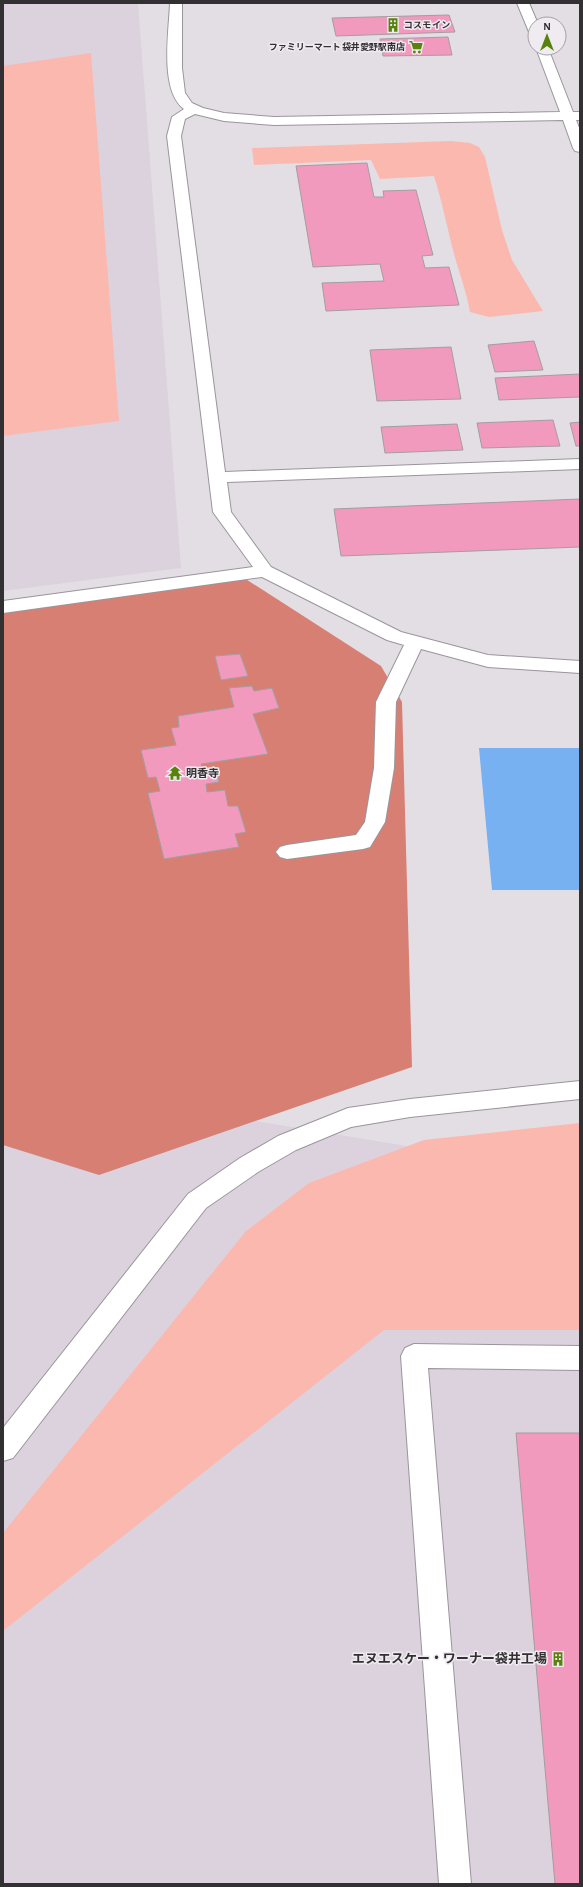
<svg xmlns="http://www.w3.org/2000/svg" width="583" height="1887" font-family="'Alegreya Sans','Noto Sans JP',sans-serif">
  <rect width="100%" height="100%" fill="#e3dee4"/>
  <path fill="#dcd2de" d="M3,3H138L181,568L3,591Z
    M3,1079L431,1150L580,1136V1884H3Z"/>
  <path fill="#fbb8ae" d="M91,53L119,421L3,436V66Z
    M451,141L470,143L479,147L485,157L502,230L512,260L543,311L489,317L470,312C467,294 461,278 456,261C448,233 443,204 434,176L380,179L371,160L254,165L252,148Z
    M580,1123V1330H384L3,1631V1533L246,1231L309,1183L424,1140Z"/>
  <path fill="#d87f74" d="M241,576L381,666L402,702L412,1067L99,1175L3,1145V608Z"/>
  <path fill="#77b1f2" d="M479,748H580V890H492Z"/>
  <path fill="#f19abd" stroke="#a49da0" d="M449,15L455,32L336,36L332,18Z
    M448,37L452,55L383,56L380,39Z
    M367,163L374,197H384L383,191L416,190L433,255L422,256L425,268L449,267L459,305L326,311L322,283L384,281L380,264L313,267L296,166Z
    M534,341L543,370L495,372L488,345Z
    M451,347L461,399L377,401L370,350Z
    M580,374V397L499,400L495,378Z
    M553,420L560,446L482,448L477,423Z
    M580,422V446H576L570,423Z
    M457,424L463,450L385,453L381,427Z
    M580,499V547L341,556L334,509Z
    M240,654L248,676L221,680L215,656Z
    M252,686L254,691L272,688L279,708L253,714L268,754L201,764L204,774L216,772L219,782L206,784L207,792L225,790L228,806H238L246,832L235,834L239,847L164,859L148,793L160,791L156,777L148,778L141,750L176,745L171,728L179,727L178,716L234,707L229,688Z
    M516,1433H580V1884H555Z"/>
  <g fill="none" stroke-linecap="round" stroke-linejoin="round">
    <defs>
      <path id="minor" d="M170,3H182V68L185,93L192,103L203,108L224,113L274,117L560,112L536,48H548L573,112H580V120H576L580,130V152L575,151L573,148L563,120L274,125L224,121L195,114L185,119L181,136L225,472L580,459V469L227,482L231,512L271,567L401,632L488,655L580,661V673L488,667L421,649L396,702L394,768L385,822L370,847L363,849L287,859L280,857L276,852L280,847L287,845L356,835L365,822L374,768L376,702L404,645L387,640L262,577L3,613V601L253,567L213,512L167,136L172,117L184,109C159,90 169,32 170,3Z
        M517,3H529L538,24H535V36L529,32Z
        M580,1081V1099L410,1117L351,1127L296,1150L258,1172L206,1208L13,1458L3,1461V1428L188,1194L240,1158L278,1136L348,1108L410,1099Z
        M414,1344L580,1346V1370L428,1368L471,1884H439L401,1356L405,1348Z"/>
    </defs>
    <use href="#minor" stroke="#9a959b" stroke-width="2"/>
    <use href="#minor" fill="#fff" fill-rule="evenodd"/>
  </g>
  <defs>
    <symbol id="building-bare" viewBox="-9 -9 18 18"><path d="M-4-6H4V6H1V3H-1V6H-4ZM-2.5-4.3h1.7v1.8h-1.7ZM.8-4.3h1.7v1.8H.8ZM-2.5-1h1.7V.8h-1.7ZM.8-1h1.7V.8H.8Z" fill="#57820c" stroke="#f0ebf1" stroke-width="2.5" paint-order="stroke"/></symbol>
    <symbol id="supermarket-bare" viewBox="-9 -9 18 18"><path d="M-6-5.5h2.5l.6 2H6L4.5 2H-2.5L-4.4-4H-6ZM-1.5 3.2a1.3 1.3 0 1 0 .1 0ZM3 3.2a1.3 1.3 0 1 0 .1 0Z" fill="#57820c" stroke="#f0ebf1" stroke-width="2.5" paint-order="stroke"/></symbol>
    <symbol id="temple-bare" viewBox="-9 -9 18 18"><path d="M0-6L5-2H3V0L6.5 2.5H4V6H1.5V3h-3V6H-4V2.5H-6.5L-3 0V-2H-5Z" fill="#57820c" stroke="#f0ebf1" stroke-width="2.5" paint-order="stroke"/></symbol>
  </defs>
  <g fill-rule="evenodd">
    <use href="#building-bare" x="383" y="15" width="20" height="20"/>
    <use href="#supermarket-bare" x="406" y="37" width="20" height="20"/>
    <use href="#temple-bare" x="165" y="763" width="20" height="20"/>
    <use href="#building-bare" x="548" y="1649" width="20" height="20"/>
  </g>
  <g text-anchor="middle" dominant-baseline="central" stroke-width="3" stroke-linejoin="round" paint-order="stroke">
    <g font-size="9" font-weight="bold" fill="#323033" stroke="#f0ebf1" text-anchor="start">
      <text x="404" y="25">コスモ イン</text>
      <text x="405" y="47" text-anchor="end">ファミリーマート 袋井愛野駅南店</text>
    </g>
    <g font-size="11" font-weight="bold" fill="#323033" stroke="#f0ebf1" text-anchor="start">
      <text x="186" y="773">明香寺</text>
    </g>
    <g font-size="13" font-weight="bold" fill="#323033" stroke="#f0ebf1" text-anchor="end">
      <text x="547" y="1659">エヌエスケー・ワーナー袋井工場</text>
    </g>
  </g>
  <rect width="583" height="1887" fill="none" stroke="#323033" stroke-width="8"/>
  <g transform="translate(547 36)"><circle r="19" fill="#f0ebf1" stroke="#a4a0a5"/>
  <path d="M0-3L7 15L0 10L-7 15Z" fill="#57820c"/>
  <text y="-6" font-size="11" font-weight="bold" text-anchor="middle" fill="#323033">N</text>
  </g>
</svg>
